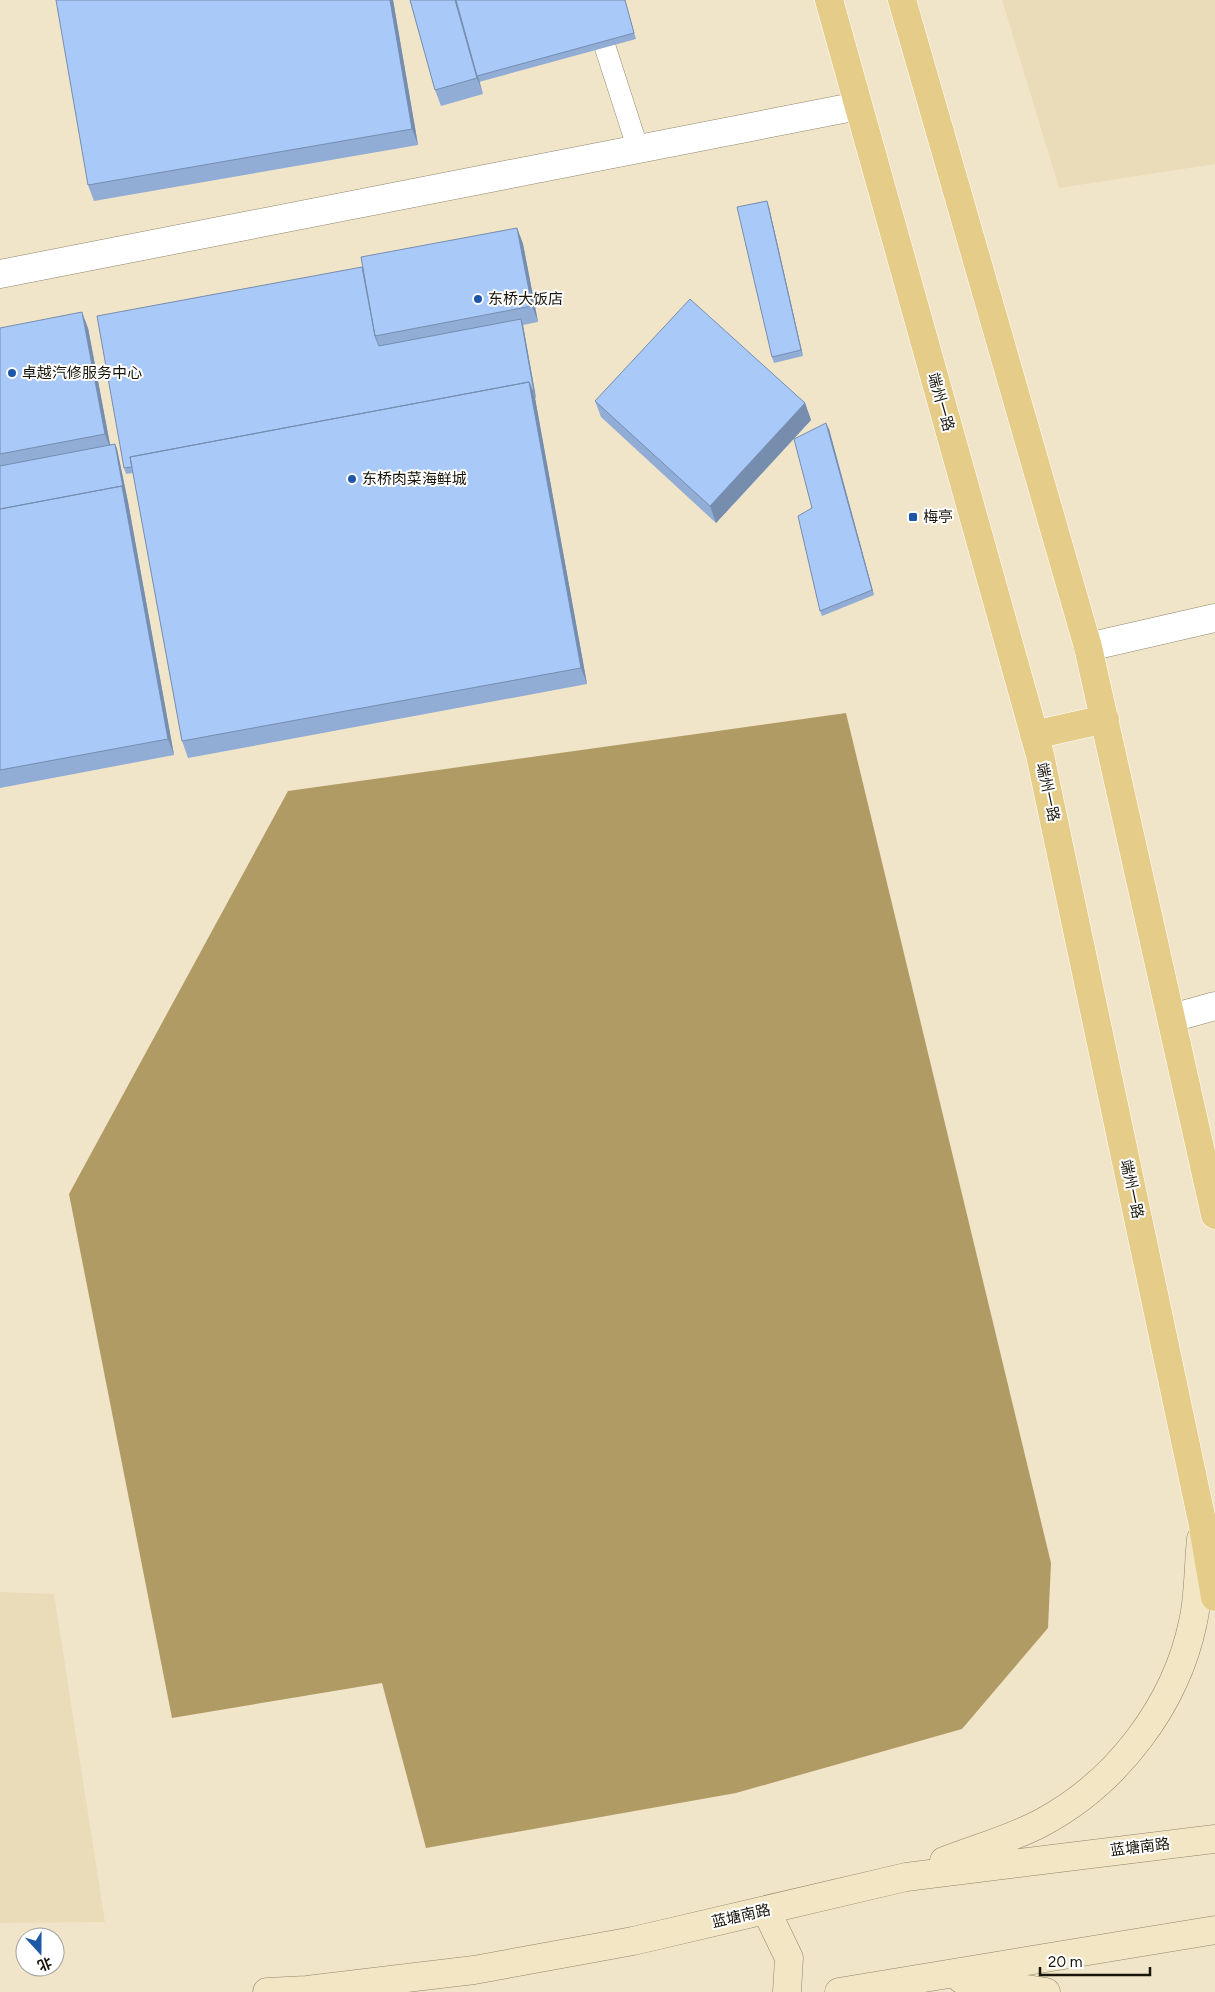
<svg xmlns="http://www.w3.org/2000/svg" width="1215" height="1992" font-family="Figtree,'Noto Sans SC',sans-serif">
  <rect width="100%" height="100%" fill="#f1e5c9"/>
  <path fill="#ebdcb9" d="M1002,0H1215V164L1059,188Z
    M0,1592L54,1594L105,1922L0,1923Z"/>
  <path fill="#b19b65" d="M846,713L1051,1563L1048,1628L962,1729L736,1793L426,1848L382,1683L172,1718L69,1194L288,791Z"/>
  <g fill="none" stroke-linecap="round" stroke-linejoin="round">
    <defs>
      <path id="lane" d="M590,0L638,149"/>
      <path id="street" d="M0,274L858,106
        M1088,647L1215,618
        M1172,1018L1215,1006"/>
      <path id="secondary" d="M944,1861C975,1849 1014,1838 1043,1822C1117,1782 1176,1705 1193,1622C1199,1596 1198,1567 1201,1539
        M766,1910L789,1958L787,1992
        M961,1979L1046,1992
        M267,1992L307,1990L474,1970L633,1941L906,1877L1215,1839
        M839,1992L1215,1930"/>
      <path id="primary" d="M829,0L1040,755L1202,1521L1215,1597
        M902,0L1088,647L1215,1215
        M1034,735L1105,719"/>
    </defs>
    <use href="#lane" stroke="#90856b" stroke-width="22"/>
    <use href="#street" stroke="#90856b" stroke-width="29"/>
    <use href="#secondary" stroke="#90856b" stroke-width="29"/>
    <use href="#primary" stroke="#fff" stroke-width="29"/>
    <use href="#lane" stroke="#fff" stroke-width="21"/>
    <use href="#street" stroke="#fff" stroke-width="28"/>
    <use href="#secondary" stroke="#f2e6c4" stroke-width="28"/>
    <use href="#primary" stroke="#e5cd89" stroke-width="28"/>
  </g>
  <path fill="#91add6" d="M393,0L418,145L94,201L88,185Z
    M410,0H625L636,39L479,82L483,94L441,106L435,90Z
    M769,207L803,356L774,363L772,357Z
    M517,228L523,244L538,322L523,325L536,398H535L587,684L188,758L182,741L133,473L126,474L124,468L362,267Z
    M0,328H88L110,444H115L117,449L128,502L174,755L0,788Z
    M595,401L805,403L811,420L716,523L601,417Z
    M829,429L874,595L822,616L820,611Z"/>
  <path fill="#768dae" d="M390,0H393L418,145L412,129Z
    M455,0H457L483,94L477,78Z
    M767,201L769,207L803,356L801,350Z
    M517,228L523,244L538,322L532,306Z
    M82,312L88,328L111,450L105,434Z
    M521,319L523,325L536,398L534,392Z
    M529,382L535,398L587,684L581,668Z
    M805,403L811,420L716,523L710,506Z
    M826,423L829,429L874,595L872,590Z
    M115,444L117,449L128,502L174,755L168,739L122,486Z"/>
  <path fill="#a9c9f9" stroke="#768dae" d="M56,0H390L412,129L88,185Z
    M410,0H455L477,78L435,90Z
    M456,0H625L634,33L477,76Z
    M767,201L801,350L772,357L737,207Z
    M517,228L532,306L375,336L361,257Z
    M362,267L375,336L379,346L521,319L534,392H533L529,382L130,457L132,467L124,468L97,316Z
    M690,299L805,403L710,506L595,401Z
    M82,312L105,434L0,454V328Z
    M529,382L581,668L182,741L130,457Z
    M826,423L872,590L820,611L798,516L812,508L794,439Z
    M115,444L124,493L122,486L0,509V466Z
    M122,486L168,739L0,770V509Z"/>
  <g fill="#1d57a8" stroke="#fff" stroke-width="2">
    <circle cx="478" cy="299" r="5"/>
    <circle cx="12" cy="373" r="5"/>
    <circle cx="352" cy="479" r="5"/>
    <rect x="908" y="512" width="10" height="10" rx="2.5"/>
  </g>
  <g text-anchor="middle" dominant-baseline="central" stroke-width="4" stroke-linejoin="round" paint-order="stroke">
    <g font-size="15" fill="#19150b" stroke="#fff" text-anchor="start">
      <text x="488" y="299">东桥大饭店</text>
      <text x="22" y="373">卓越汽修服务中心</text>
      <text x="362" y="479">东桥肉菜海鲜城</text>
      <text x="923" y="517">梅亭</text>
    </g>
    <g font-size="15" fill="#19150b" stroke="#fff">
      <text transform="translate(941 402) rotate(74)">端州一路</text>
      <text transform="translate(1048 792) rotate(78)">端州一路</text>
      <text transform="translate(1132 1189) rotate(78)">端州一路</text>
      <text transform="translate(1140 1847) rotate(-7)">蓝塘南路</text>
      <text transform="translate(741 1916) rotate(-13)">蓝塘南路</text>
    </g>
  </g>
  <g transform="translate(40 1952) rotate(159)"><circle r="24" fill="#ffffff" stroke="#a3a19d"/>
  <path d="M0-4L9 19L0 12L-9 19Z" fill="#1d57a8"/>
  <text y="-8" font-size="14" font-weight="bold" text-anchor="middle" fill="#19150b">北</text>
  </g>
  <path d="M1040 1967v8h110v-8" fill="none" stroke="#19150b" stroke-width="2.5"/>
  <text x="1048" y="1967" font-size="15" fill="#19150b" stroke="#ffffff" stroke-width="4" paint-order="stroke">20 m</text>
</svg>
